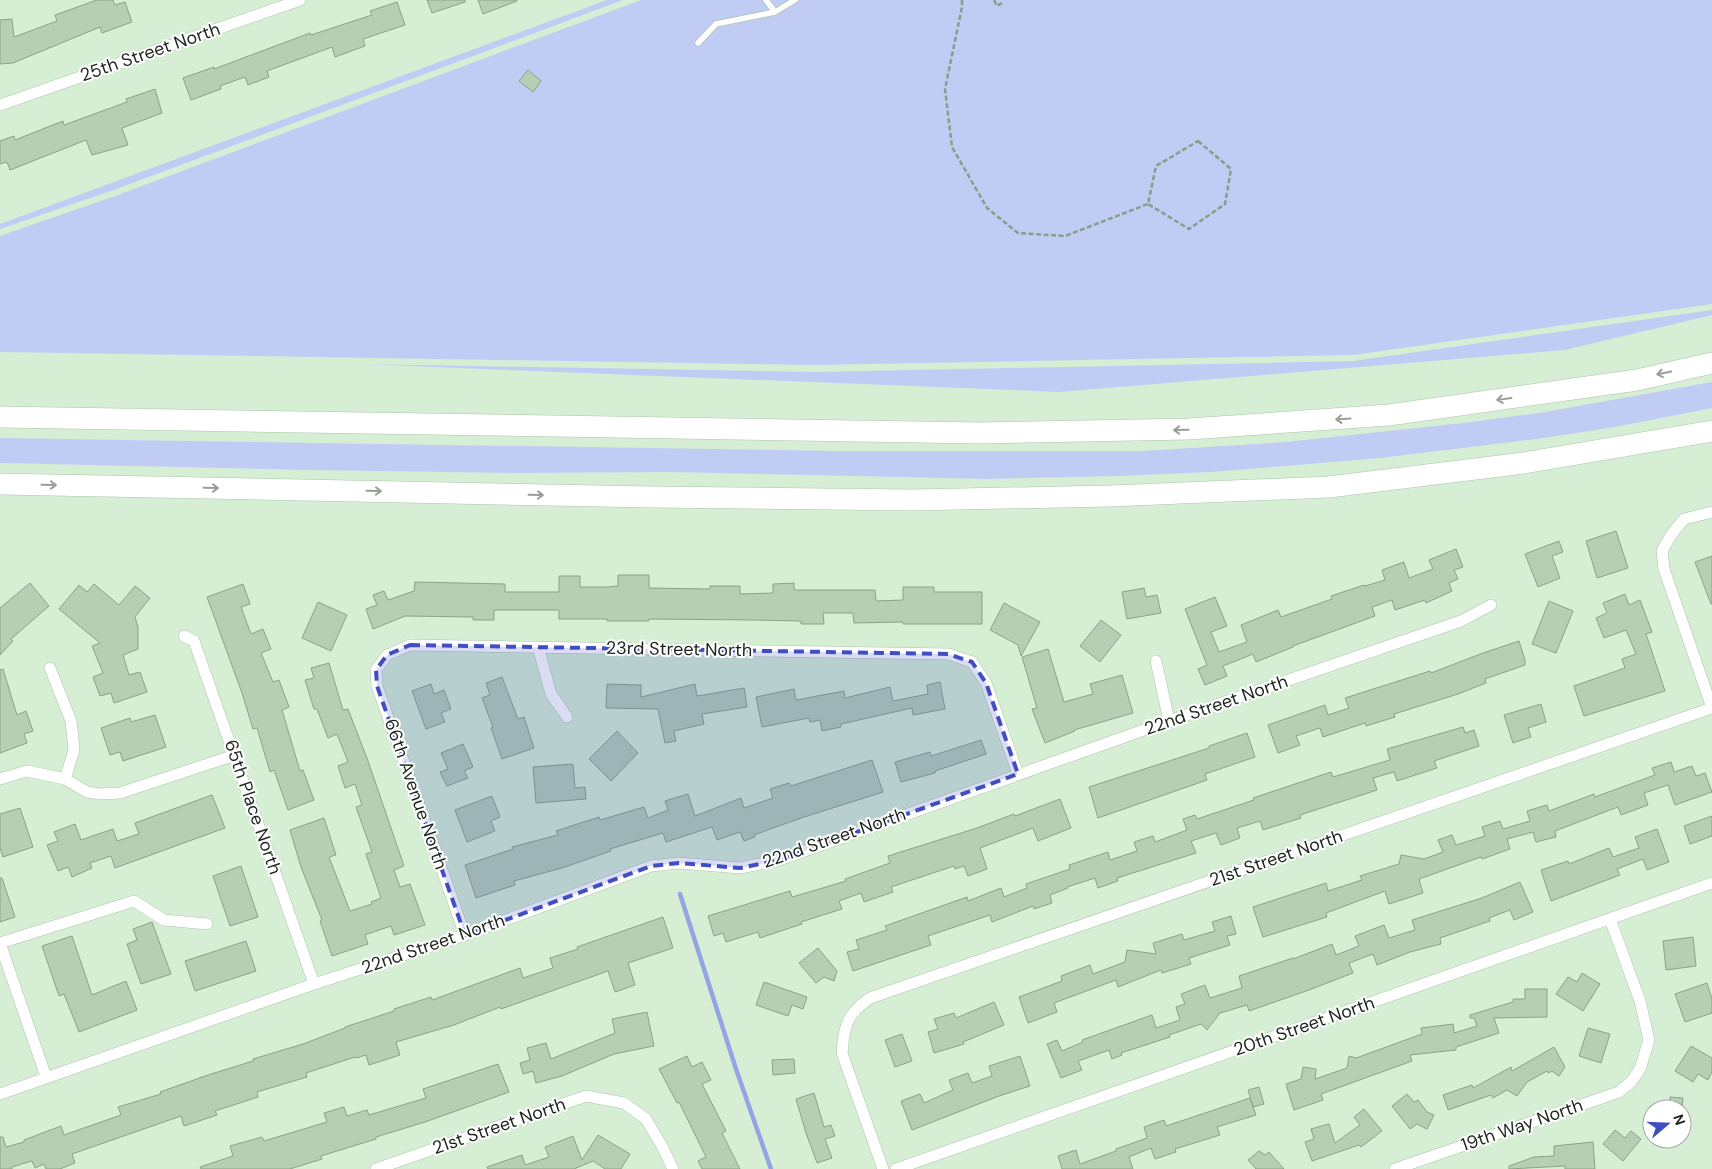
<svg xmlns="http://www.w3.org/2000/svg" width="1712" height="1169" font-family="'DM Sans',sans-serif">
  <rect width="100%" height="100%" fill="#d6efd4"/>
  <path fill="#c1ccf5" d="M607,0H623L111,191L0,229V224Z
    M641,0H1712V304L1353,355L816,365L0,352V236L115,196Z
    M1712,310V315L1565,350L1059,392L360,364L815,372L1353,361Z
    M1712,382V408L1615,427L1537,439L1381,458L1211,472L1118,476L988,479L668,472L518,473L307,470L0,463V438L839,451H1143L1286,442L1472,422L1545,412Z"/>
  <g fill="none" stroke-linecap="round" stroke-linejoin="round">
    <path stroke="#95a4e2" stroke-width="4.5" d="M680,894L736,1069L771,1169"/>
  </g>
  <path fill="#b6ceb4" stroke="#8ba289" d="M97,0H113L115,5L125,2L132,22L102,33L100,27L13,63L0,64V20L12,19L14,37L57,21L55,15Z
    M427,0H465V2L432,13Z
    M478,0H517V1L483,14Z
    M397,2L405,25L363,39L365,46L335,57L332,47L267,71L269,77L248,85L245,77L220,86L221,89L191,100L183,78L214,67V69L310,33L311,35L372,15L370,11Z
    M528,70L541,81L533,92L519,81Z
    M155,89L162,113L122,128L128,145L92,155L86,140L10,170L7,162L0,164V141L14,136L15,140L63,121L64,125L127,102L126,99Z
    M1616,531L1628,568L1597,578L1586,541Z
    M1559,541L1563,552L1552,556L1560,578L1538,587L1525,554Z
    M1456,549L1463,567L1454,570L1458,579L1449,583L1452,591L1426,603L1425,600L1395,610L1392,600L1372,607L1375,616L1293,646V647L1256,662L1253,654L1223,666L1227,676L1205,685L1198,669L1207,665L1185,609L1215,597L1227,626L1211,632L1219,652L1247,642L1241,625L1278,610L1281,617L1332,599L1331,596L1364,585L1365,586L1385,580L1382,570L1404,562L1409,578L1433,569L1429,560Z
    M1712,556V604H1711L1695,562Z
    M618,575H649V588L710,589V586H740V594L773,593V584L794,583V590H875L876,601L903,600V587H934V592H982V624H903V622L854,623L853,613H823L824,624H801V621L752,620L649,619V621H607V619H559V610H494V620H473V617L405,616L373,629L366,609L377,605L373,595L384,591L388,600L414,591L415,582L505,584V592H559V576H580V587H607L618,586Z
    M30,583L49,606L11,639L13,641L0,655V608Z
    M94,584L119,605L135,586L150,598L135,617L138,627V649L123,655L129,675L140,672L147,692L114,703L111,693L100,696L93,677L103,673L92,646L100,643L59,609L79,585L87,592Z
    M243,584L250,604L241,607L251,634L263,629L271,649L261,653L273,682L279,680L289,707L282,710L300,771L303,770L314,800L288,810L274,770L270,772L257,728L253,729L242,693L207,597Z
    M1144,588L1146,597L1157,595L1161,613L1127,619L1122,592Z
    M1625,594L1629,605L1640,600L1652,632L1646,634L1665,691L1584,716L1574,686L1625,668L1622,659L1636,654L1626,630L1604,638L1596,618L1607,613L1603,603Z
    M1549,601L1573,611L1556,653L1532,644Z
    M318,602L347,615L331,651L302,638Z
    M1004,603L1040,622L1021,656L1018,645L990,630Z
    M1101,620L1121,635L1100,662L1080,646Z
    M1519,641L1525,660V665L1485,679L1486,683L1458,694L1394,714L1395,717L1366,726L1365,723L1323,737L1320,728L1296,736L1300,745L1278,753L1268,725L1325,705L1328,715L1349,708L1345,698L1430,671L1431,673L1483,653Z
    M1048,649L1064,702L1093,694L1090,684L1122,675L1133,713L1074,730L1075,731L1045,743L1032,709L1037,708L1022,657Z
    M329,663L343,710L348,709L368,761L404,866L394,870L400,887L410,884L425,925L394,935L391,926L365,935L368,944L332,956L320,921L322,920L301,867L290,830L324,818L336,855L329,857L350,911L372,904L371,902L381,898L366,854L372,852L356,807L362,805L355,784L345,788L338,766L348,762L337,734L328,738L317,709H314L305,680L314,678L311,668Z
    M3,669L17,715L26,711L33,731L24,734L27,743L0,753V670Z
    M502,677L518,719L524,717L534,748L502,759L491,728L493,727L482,698L490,695L486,683Z
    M940,682L945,709L913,715L912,708L841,724V727L822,731L820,720L810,722L809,718L762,727L756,697L794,689L796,700L844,691L845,698L890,687L893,701L928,694L927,685Z
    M431,684L434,694L444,690L451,709L441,713L445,722L426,729L412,691Z
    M607,684L641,685V697L695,684L697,696L744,688L747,707L702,714L704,724L674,731L676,741L665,743L658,709L606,708Z
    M1541,704L1546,722L1528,728L1531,737L1513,743L1504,715Z
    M155,715L166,747L123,761L120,752L110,755L101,728L130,718L131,722Z
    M1463,727L1465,733L1474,730L1479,746L1434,761L1437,768L1397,781L1394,772L1373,778L1377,790L1300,815L1301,818L1263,830L1260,821L1237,828L1240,838L1221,845L1216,833L1191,841L1196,853L1117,878L1118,881L1098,888L1095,878L1067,887L1068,888L1050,895L1052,903L1034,909L1033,906L992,922L990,915L928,936L931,945L853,971L847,952L859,949L856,940L887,930L885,926L967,897L968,901L1001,888L1004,897L1027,888L1026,884L1070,869L1069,865L1108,852L1110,860L1137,851L1134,842L1153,836L1155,842L1187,830L1183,819L1195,815L1197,819L1254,800L1253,798L1331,772L1333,777L1390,760L1387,749Z
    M617,731L638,753L611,781L589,759Z
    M1247,733L1255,757L1205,774L1207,780L1098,818L1089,787L1209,748V746Z
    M981,740L986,754L935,771V773L901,782L895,762L930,752L931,756Z
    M463,744L473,767L464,771L468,778L447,786L440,772L448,769L441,753Z
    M872,760L883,792L801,818L754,835L755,837L744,841L740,832L717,840L712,827L666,842L663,833L610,849L611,851L562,868L514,881L515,885L476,898L465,865L513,849L512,847L558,835L556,831L599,817L600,820L644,807L648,818L668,810L665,801L688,794L695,816L741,798L744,808L773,798L770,789L789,783L791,786Z
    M1671,762L1674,772L1692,766L1696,776L1705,773L1712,792L1675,805L1668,785L1644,793L1648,805L1621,815L1618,807L1555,831L1556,837L1536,842L1533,832L1507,839L1510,849L1482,859L1481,857L1419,879L1423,893L1389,904L1385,891L1326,913L1327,917L1263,937L1253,907L1326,883L1328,891L1362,880L1360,876L1399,864L1401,855L1424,859L1443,852L1438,840L1452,835L1456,845L1485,836L1482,827L1500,821L1503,829L1530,821L1527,811L1547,805L1549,811L1594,794L1595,797L1655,775L1652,768Z
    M573,764L575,788L585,787L586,799L536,803L533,767Z
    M212,795L225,828L115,868L111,856L90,863L92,868L72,877L68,867L58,871L47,845L58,841L54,832L75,824L81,840L113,829L117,841L139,834L135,823Z
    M492,796L500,817L491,821L495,831L467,842L455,810Z
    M1060,799L1071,828L1038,841L1033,828L980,848L987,869L968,876L964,866L955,869L954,866L891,887L893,892L864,902L861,893L839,901L842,909L801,922L802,924L760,938L758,932L726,942L723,933L714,936L708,916L790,891L792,897L846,881L845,879L890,863L888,856L977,828L1014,814L1015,816Z
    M20,808L33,847L3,857L0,848V814Z
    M1712,816V836L1690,844L1684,826Z
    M1657,829L1669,862L1647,870L1643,859L1617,869L1620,875L1551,901L1541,870L1568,861L1569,864L1609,848L1613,857L1639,848L1635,837Z
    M241,866L258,917L230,926L213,876Z
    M0,878H2L15,917L0,922Z
    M1520,882L1533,912L1514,920L1510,910L1489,918L1490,921L1440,938L1441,944L1410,952L1377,965L1373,954L1349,963L1353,973L1309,990L1249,1011L1247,1005L1220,1013L1207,1030L1201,1024L1169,1035L1170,1037L1121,1053L1122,1055L1112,1059L1109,1050L1078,1061L1082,1070L1061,1078L1047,1044L1057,1040L1062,1051L1083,1042L1082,1040L1152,1015L1156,1028L1180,1020L1176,1007L1185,1004L1181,994L1205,985L1210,998L1242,988L1239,976L1293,958V959L1332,944L1336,955L1359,946L1355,936L1384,925L1389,938L1415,930L1412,920L1482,898Z
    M1231,916L1236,934L1227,936L1230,945L1189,958L1191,964L1162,973L1161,970L1118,987L1116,980L1054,1003L1057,1012L1028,1023L1019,997L1062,981L1061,976L1090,965L1093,974L1125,962L1127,950L1156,954L1153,943L1182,934L1184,940L1215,931L1212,922Z
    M663,917L673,948L628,963L635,985L615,992L608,971L501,1009L500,1007L454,1025L396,1042L400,1055L369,1065L366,1055L356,1058L355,1057L306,1073L307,1077L257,1092L258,1097L215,1111L217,1115L184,1126L181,1116L72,1154L75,1163L60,1169H46L44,1164L35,1168L32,1161L12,1167V1169H0V1137H3L6,1147L24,1142V1140L61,1126L64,1135L121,1115L118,1107L161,1094L160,1092L208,1075L253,1061V1059L303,1044L345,1028V1027L394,1011V1009L431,997L432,1000L520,968L523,978L553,968L550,958L578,949L577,947Z
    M152,922L171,974L141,984L127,944L137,940L133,929Z
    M72,936L92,995L126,981L137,1010L79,1032L64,994L59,996L42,946Z
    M1693,937L1696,966L1666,970L1663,941Z
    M246,941L256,971L195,991L185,961Z
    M818,948L837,971L834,981L824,977L816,983L799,963Z
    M1582,973L1600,984L1583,1011L1556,994L1568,977L1577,982Z
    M764,982L807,997L803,1009L792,1005L788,1016L756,1005Z
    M1707,983L1712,999V1013L1685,1022L1675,994Z
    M1525,989H1547V1017L1494,1018L1499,1033L1456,1047V1050L1410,1055L1412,1061L1321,1094L1323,1100L1294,1110L1286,1084L1301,1079L1303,1067L1316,1069L1315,1079L1347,1068L1349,1056L1356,1058L1422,1034L1421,1028L1453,1024L1454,1033L1477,1026L1474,1018H1470V1015L1513,1002V999H1525Z
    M994,1002L1004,1025L963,1042L964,1044L934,1053L928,1032L938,1029L934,1019L954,1013L956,1018Z
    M647,1012L654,1046L614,1054L562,1076L536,1083L533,1071L523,1074L520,1063L530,1060L527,1048L546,1043L551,1059L615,1033L612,1019Z
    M1588,1028L1610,1034L1601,1063L1579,1056Z
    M902,1034L912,1061L895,1067L885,1040Z
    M1691,1046L1712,1058V1072L1708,1080L1698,1074L1693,1082L1675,1071Z
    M1554,1047L1565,1067L1559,1076L1552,1071L1548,1073L1547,1071L1527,1082L1517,1096L1507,1090L1493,1098L1491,1095L1448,1110L1443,1095L1472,1085L1473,1088L1511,1067L1512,1071Z
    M687,1056L692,1067L702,1062L711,1080L702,1084L726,1131L722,1133L740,1169H702L698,1161L706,1157L679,1102L677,1103L659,1069Z
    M1020,1056L1030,1086L999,1096L912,1130L901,1101L920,1094L924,1103L953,1090L949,1080L968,1073L972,1083L992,1076L989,1066Z
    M794,1059L795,1073L773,1075L772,1060Z
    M498,1064L509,1092L425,1122L376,1137V1139L321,1156L322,1159L290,1169H201L200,1167L233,1156L230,1146L262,1137L264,1141L327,1122L324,1113L344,1107L347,1116L367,1110L369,1115L426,1098L423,1089Z
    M1259,1087L1264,1104L1253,1107L1248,1090Z
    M814,1093L824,1127L831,1125L835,1136L825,1139L832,1158L817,1163L806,1133L796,1099Z
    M1407,1094L1414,1102L1418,1100L1427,1112L1434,1115L1427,1129L1417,1124L1410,1129L1392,1106Z
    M1670,1097L1683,1098L1682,1109H1669Z
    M1250,1098L1256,1115L1217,1127L1220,1135L1175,1149L1176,1152L1155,1159L1151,1148L1129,1157L1133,1169H1062L1058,1156L1076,1150L1080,1164L1116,1151V1149L1147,1138L1144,1127L1164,1120L1166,1126Z
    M1364,1109L1382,1131L1361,1147L1359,1145L1312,1161L1305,1142L1314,1139L1311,1129L1329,1124L1335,1143L1360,1125L1354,1117Z
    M1615,1130L1625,1138L1631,1131L1641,1139L1623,1161L1603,1144Z
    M598,1135L630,1154L621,1169H605L593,1161L574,1169H488L487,1167L522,1155L525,1165L549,1157L545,1147L573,1136L582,1160Z
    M1593,1142L1595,1169H1565V1166L1509,1169V1166L1534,1157L1554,1156V1146Z
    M1259,1151L1265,1155L1269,1152L1284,1169H1256L1248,1160Z"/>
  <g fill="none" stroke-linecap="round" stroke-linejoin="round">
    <defs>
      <path id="service" d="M766,0L775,12
        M698,43L716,24L775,12L795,0"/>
      <path id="minor" d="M0,105L300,0
        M1712,512L1684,519L1671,535L1662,551L1664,569L1712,708
        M184,636L194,641L314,984
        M538,647L551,694L567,717
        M1156,661L1169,721
        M50,668L71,721L74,750L65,779
        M0,779L27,771L65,779L87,792L101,794L120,793L235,755
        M465,935L377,686L376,670L387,655L410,645L948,654L972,662L986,683L1018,774
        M0,943L134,901L164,920L207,924
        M0,943L46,1077
        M0,1094L314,984L465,935L651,866L679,863L740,868L779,860L1169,721L1461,621L1491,605
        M376,1169L586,1096L624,1103L646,1119L663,1148L673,1169
        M883,1169L842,1053C844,1025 847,1014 870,998L1712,708
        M896,1169L1712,883
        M1395,1169L1619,1092L1631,1082L1640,1069L1649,1040L1640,1001L1610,919"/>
      <path id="motorway" d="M0,417L981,433L1189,429L1389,415L1637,380L1712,363
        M0,484L652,497L912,500L1110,496L1329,487L1524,463L1712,431"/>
    </defs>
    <use href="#service" stroke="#abc3a9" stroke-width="7"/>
    <use href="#minor" stroke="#abc3a9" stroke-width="12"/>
    <use href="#motorway" stroke="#abc3a9" stroke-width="22"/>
    <path stroke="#8b9d89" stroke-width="2.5" stroke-dasharray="5 2.5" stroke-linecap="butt" d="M962,0V7L945,89L952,147L987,208L1018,233L1065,236L1148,204
      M994,0L997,6L1002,3
      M1198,141L1231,169L1225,204L1189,229L1148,204L1156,166Z"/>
    <use href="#service" stroke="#fff" stroke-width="5.5"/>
    <use href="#minor" stroke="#fff" stroke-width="11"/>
    <use href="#motorway" stroke="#fff" stroke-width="21"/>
  </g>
  <defs><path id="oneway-shaft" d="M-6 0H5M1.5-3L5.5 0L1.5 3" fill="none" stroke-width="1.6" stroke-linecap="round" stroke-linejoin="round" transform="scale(1.25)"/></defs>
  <g stroke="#999d98">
    <use href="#oneway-shaft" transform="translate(1664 373) rotate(168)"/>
    <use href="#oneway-shaft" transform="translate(1504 399) rotate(172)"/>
    <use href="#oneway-shaft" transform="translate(1343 419) rotate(176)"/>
    <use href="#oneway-shaft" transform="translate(1181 430) rotate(179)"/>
    <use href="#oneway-shaft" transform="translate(49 485) rotate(1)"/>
    <use href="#oneway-shaft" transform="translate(211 488) rotate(1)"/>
    <use href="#oneway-shaft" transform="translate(374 491) rotate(1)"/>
    <use href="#oneway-shaft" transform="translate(536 495) rotate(1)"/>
  </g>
  <path fill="#414ec2" fill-opacity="0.2" stroke="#414ec2" stroke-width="4" stroke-dasharray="10 6" stroke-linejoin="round" d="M410,645L948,654L972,662L986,683L1018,774L779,860L740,868L679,863L651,866L465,935L377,686L376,670L387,655Z"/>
  <g text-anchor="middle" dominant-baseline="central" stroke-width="4" stroke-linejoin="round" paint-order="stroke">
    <g font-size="18" fill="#1c251b" stroke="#fff">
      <text transform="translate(150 52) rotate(-19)">25th Street North</text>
      <text transform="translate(679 649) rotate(1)">23rd Street North</text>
      <text transform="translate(1216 705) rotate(-19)">22nd Street North</text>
      <text transform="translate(416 794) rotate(71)">66th Avenue North</text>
      <text transform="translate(253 807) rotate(71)">65th Place North</text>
      <text transform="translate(834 838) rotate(-19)">22nd Street North</text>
      <text transform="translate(1276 858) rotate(-19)">21st Street North</text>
      <text transform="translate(433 944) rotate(-19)">22nd Street North</text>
      <text transform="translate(1304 1026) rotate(-19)">20th Street North</text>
      <text transform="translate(1522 1125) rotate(-19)">19th Way North</text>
      <text transform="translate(499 1126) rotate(-19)">21st Street North</text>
    </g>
  </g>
  <g transform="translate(1667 1124) rotate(71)"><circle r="24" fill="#ffffff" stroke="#a4a8a4"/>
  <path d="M0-4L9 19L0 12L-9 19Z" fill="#414ec2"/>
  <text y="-8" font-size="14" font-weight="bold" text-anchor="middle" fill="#1c251b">N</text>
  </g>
</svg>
